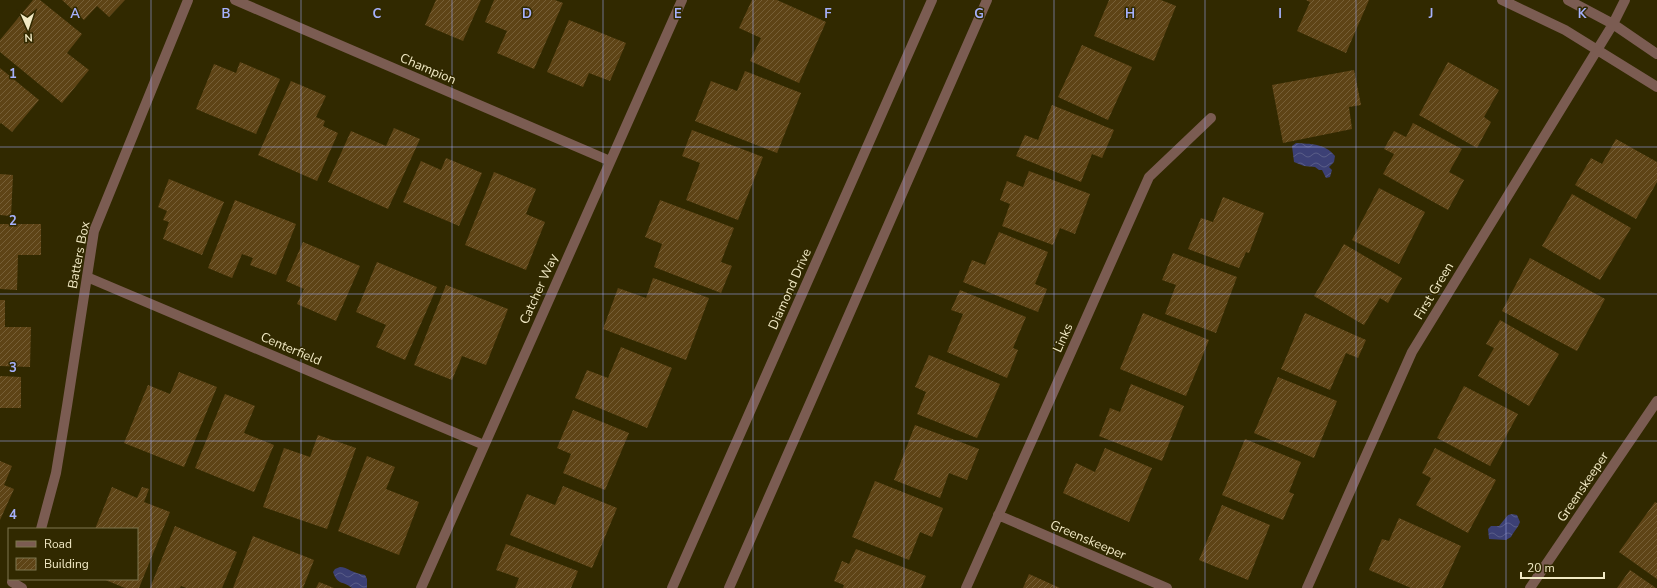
<svg xmlns="http://www.w3.org/2000/svg" width="1657" height="588" font-family="'Nunito Sans',sans-serif">
  <defs>
    <pattern id="water-waves" width="16" height="10" patternUnits="userSpaceOnUse"><rect width="16" height="10" fill="#3c4075"/><path d="M0 5q4-4 8 0t8 0" fill="none" stroke="#595c87"/></pattern>
    <pattern id="building-hatch" width="6" height="6" patternUnits="userSpaceOnUse"><rect width="6" height="6" fill="#5e4416"/><path d="M-1 1l2-2M0 6l6-6M5 7l2-2" fill="none" stroke="#765f36"/></pattern>
  </defs>
  <rect width="100%" height="100%" fill="#312900"/>
  <path fill="url(#water-waves)" d="M1296,143C1310,144 1325,143 1335,156L1334,162L1329,167L1332,170L1330,177L1326,178L1322,170H1319L1315,167L1304,166L1294,162L1292,146Z
    M1512,514L1517,515L1520,522C1518,528 1514,531 1511,537L1506,540L1489,539L1488,529L1491,526H1499L1508,515Z
    M340,567C347,567 354,574 365,575L367,579V588H352C342,580 338,586 333,572L335,569Z"/>
  <path fill="url(#building-hatch)" d="M33,0H40L82,34L67,53L89,70L62,103L0,52V40Z
    M62,0H125L109,17L97,6L84,20Z
    M436,0H481L463,41L425,25Z
    M494,0H555L563,3L534,69L497,53L507,31L485,22Z
    M752,0H777L826,22L799,83L750,61L761,38L739,28Z
    M1109,0H1161L1176,6L1154,61L1094,36Z
    M1306,0H1369L1346,53L1297,31L1310,2Z
    M569,20L626,43L610,81L589,73L583,87L547,72Z
    M1082,45L1132,67L1108,120L1058,97Z
    M240,62L280,79L256,134L196,109L214,64L236,73Z
    M1448,62L1499,90L1484,117L1491,122L1477,148L1419,115Z
    M0,68L39,100L12,132L1,123L0,124Z
    M1354,70L1361,105L1349,107L1352,129L1283,143L1272,85Z
    M745,71L801,93L777,153L695,121L711,81L737,91Z
    M291,81L326,96L316,117L325,121L323,126L338,133L317,181L258,155Z
    M1052,105L1114,130L1102,158L1092,154L1081,182L1016,156L1025,135L1038,140Z
    M1413,123L1462,149L1449,172L1464,180L1448,210L1383,174L1394,154L1384,149L1394,131L1406,137Z
    M394,128L420,139L388,209L328,182L351,131L386,146Z
    M692,130L763,157L738,220L686,200L700,163L682,156Z
    M1616,139L1657,162V182L1636,219L1575,185L1591,158L1602,164Z
    M446,158L482,173L459,226L403,202L421,161L441,170Z
    M1029,171L1090,194L1075,234L1060,228L1053,245L1002,226L1010,204L1000,200L1007,181L1023,187Z
    M494,172L536,189L526,214L545,222L526,270L465,245Z
    M0,174L13,175L11,216L0,215Z
    M169,179L224,202L202,255L163,239L169,222L163,220L167,211L158,207Z
    M1379,188L1425,212L1399,264L1352,240Z
    M1572,194L1631,228L1600,280L1542,246Z
    M1223,197L1264,213L1249,253L1246,252L1239,268L1188,249L1201,218L1213,222Z
    M235,200L296,224L276,275L250,265L253,258L242,254L232,278L208,268Z
    M660,200L734,228L721,262L732,266L721,293L654,267L662,244L645,237Z
    M0,224H41V255H18L17,290L0,289Z
    M999,232L1048,252L1035,284L1047,289L1038,312L963,282L972,260L985,265Z
    M303,242L360,266L336,321L297,304L304,289L286,281Z
    M1344,244L1402,278L1388,303L1380,298L1364,325L1314,296Z
    M1173,253L1237,277L1216,333L1165,314L1176,285L1162,280Z
    M1530,258L1605,299L1577,351L1502,311Z
    M377,262L437,287L405,360L376,347L386,325L356,312Z
    M653,278L709,298L686,360L603,329L618,288L646,298Z
    M446,285L508,309L486,365L462,356L452,380L414,365Z
    M960,290L1026,317L1013,348L1018,350L1007,378L947,352L963,314L951,310Z
    M0,300H5V327H31L30,367L0,366Z
    M1143,313L1209,340L1186,396L1120,369Z
    M1305,313L1366,340L1358,358L1346,353L1330,390L1281,369Z
    M1500,320L1559,354L1529,406L1478,376L1494,348L1486,344Z
    M621,347L672,368L647,428L575,398L587,370L608,378Z
    M929,355L1000,384L977,438L917,414L926,392L915,387Z
    M179,372L217,387L184,467L124,443L148,385L170,394Z
    M0,376L21,377V408H0Z
    M1278,377L1337,401L1314,458L1254,433Z
    M1131,384L1184,406L1162,461L1099,436L1110,408L1120,412Z
    M1464,386L1518,414L1490,466L1437,438Z
    M225,394L255,406L244,433L274,445L254,492L195,468Z
    M573,410L629,433L605,490L563,473L571,454L557,448Z
    M915,425L979,449L967,480L949,473L940,498L894,480Z
    M318,435L356,448L327,529L263,507L284,448L310,457Z
    M1245,439L1301,462L1289,492L1294,494L1283,520L1222,495Z
    M1105,448L1152,468L1129,522L1063,493L1076,463L1095,472Z
    M1435,448L1496,480L1468,533L1416,505L1431,478L1422,473Z
    M367,456L395,467L386,489L419,502L399,555L338,531Z
    M0,461L12,466L4,485L14,489L0,520Z
    M875,481L943,508L932,537L920,532L909,560L852,537Z
    M563,486L617,508L592,568L510,535L527,494L555,505Z
    M112,487L137,498L142,487L149,489L144,502L170,512L139,588H125L103,579H137V529H95Z
    M1655,502L1657,503V579L1619,552Z
    M1222,505L1270,525L1248,580L1199,560Z
    M1399,518L1461,546L1442,588H1411L1369,570L1382,539L1389,541Z
    M175,526L237,552L222,588H186L181,586L180,588H150Z
    M253,536L314,560L303,588H233Z
    M506,544L578,571L571,588H515L519,578L496,570Z
    M856,549L926,576L921,588H843L844,585L834,581L842,561L849,564Z
    M1630,570L1656,588H1617Z
    M1029,574L1060,588H1023Z
    M319,582L334,588H316Z"/>
  <g fill="none" stroke-linecap="round" stroke-linejoin="round">
    <path stroke="#7b5c52" stroke-width="10" d="M235,0L610,161
      M1502,0L1565,30L1657,87
      M1568,0L1613,24L1657,54
      M87,277L484,445
      M998,515L1167,588
      M41,529L56,473L67,406L94,231L188,0
      M12,582L22,588
      M421,588L682,0
      M966,588L1149,177L1211,118
      M1307,588L1412,352L1613,24L1625,0
      M1530,588L1657,401"/>
    <path stroke="#7b5c52" stroke-width="10" d="M672,588L932,0
      M729,588L987,0"/>
  </g>
  <path fill="none" stroke="#a6b1fc" stroke-width="1" stroke-opacity="0.55" d="M151,0V588M301,0V588M452,0V588M603,0V588M753,0V588M904,0V588M1054,0V588M1205,0V588M1356,0V588M1506,0V588M0,147H1657M0,294H1657M0,441H1657"/>
  <g text-anchor="middle" dominant-baseline="central" stroke-width="3" stroke-linejoin="round" paint-order="stroke">
    <g font-size="13" fill="#f2eac5" stroke="#312900">
      <text transform="translate(428 69) rotate(23)">Champion</text>
      <text transform="translate(79 255) rotate(-79)">Batters Box</text>
      <text transform="translate(539 289) rotate(-66)">Catcher Way</text>
      <text transform="translate(790 289) rotate(-66)">Diamond Drive</text>
      <text transform="translate(1434 291) rotate(-59)">First Green</text>
      <text transform="translate(1063 338) rotate(-66)">Links</text>
      <text transform="translate(291 349) rotate(23)">Centerfield</text>
      <text transform="translate(1583 487) rotate(-56)">Greenskeeper</text>
      <text transform="translate(1088 540) rotate(23)">Greenskeeper</text>
    </g>
  </g>
  <g font-size="13" text-anchor="middle" font-weight="bold" fill="#a6b1fc" stroke="#312900" stroke-width="3" stroke-linejoin="round" paint-order="stroke">
    <text x="75" y="18">A</text>
    <text x="226" y="18">B</text>
    <text x="377" y="18">C</text>
    <text x="527" y="18">D</text>
    <text x="678" y="18">E</text>
    <text x="828" y="18">F</text>
    <text x="979" y="18">G</text>
    <text x="1130" y="18">H</text>
    <text x="1280" y="18">I</text>
    <text x="1431" y="18">J</text>
    <text x="1582" y="18">K</text>
    <text x="13" y="78">1</text>
    <text x="13" y="225">2</text>
    <text x="13" y="372">3</text>
    <text x="13" y="519">4</text>
  </g>
  <rect x="8" y="528" width="130" height="52" fill="#312900" stroke="#7e764f"/>
  <rect x="16" y="541" width="20" height="6" fill="#7b5c52" stroke="#7e764f"/>
  <text x="44" y="548" font-size="12" fill="#f2eac5">Road</text>
  <rect x="16" y="558" width="20" height="12" fill="url(#building-hatch)" stroke="#7e764f"/>
  <text x="44" y="568" font-size="12" fill="#f2eac5">Building</text>
  <g transform="translate(28 28) rotate(177)" stroke="#312900" stroke-width="3" paint-order="stroke">
  <path d="M0-3L7 15L0 10L-7 15Z" fill="#f2eac5"/>
  <text y="-6" font-size="11" font-weight="bold" text-anchor="middle" fill="#f2eac5">N</text>
  </g>
  <path d="M1521 572v6h83v-6" fill="none" stroke="#f2eac5" stroke-width="2"/>
  <text x="1527" y="572" font-size="12" fill="#f2eac5" stroke="#312900" stroke-width="3" paint-order="stroke">20 m</text>
</svg>
